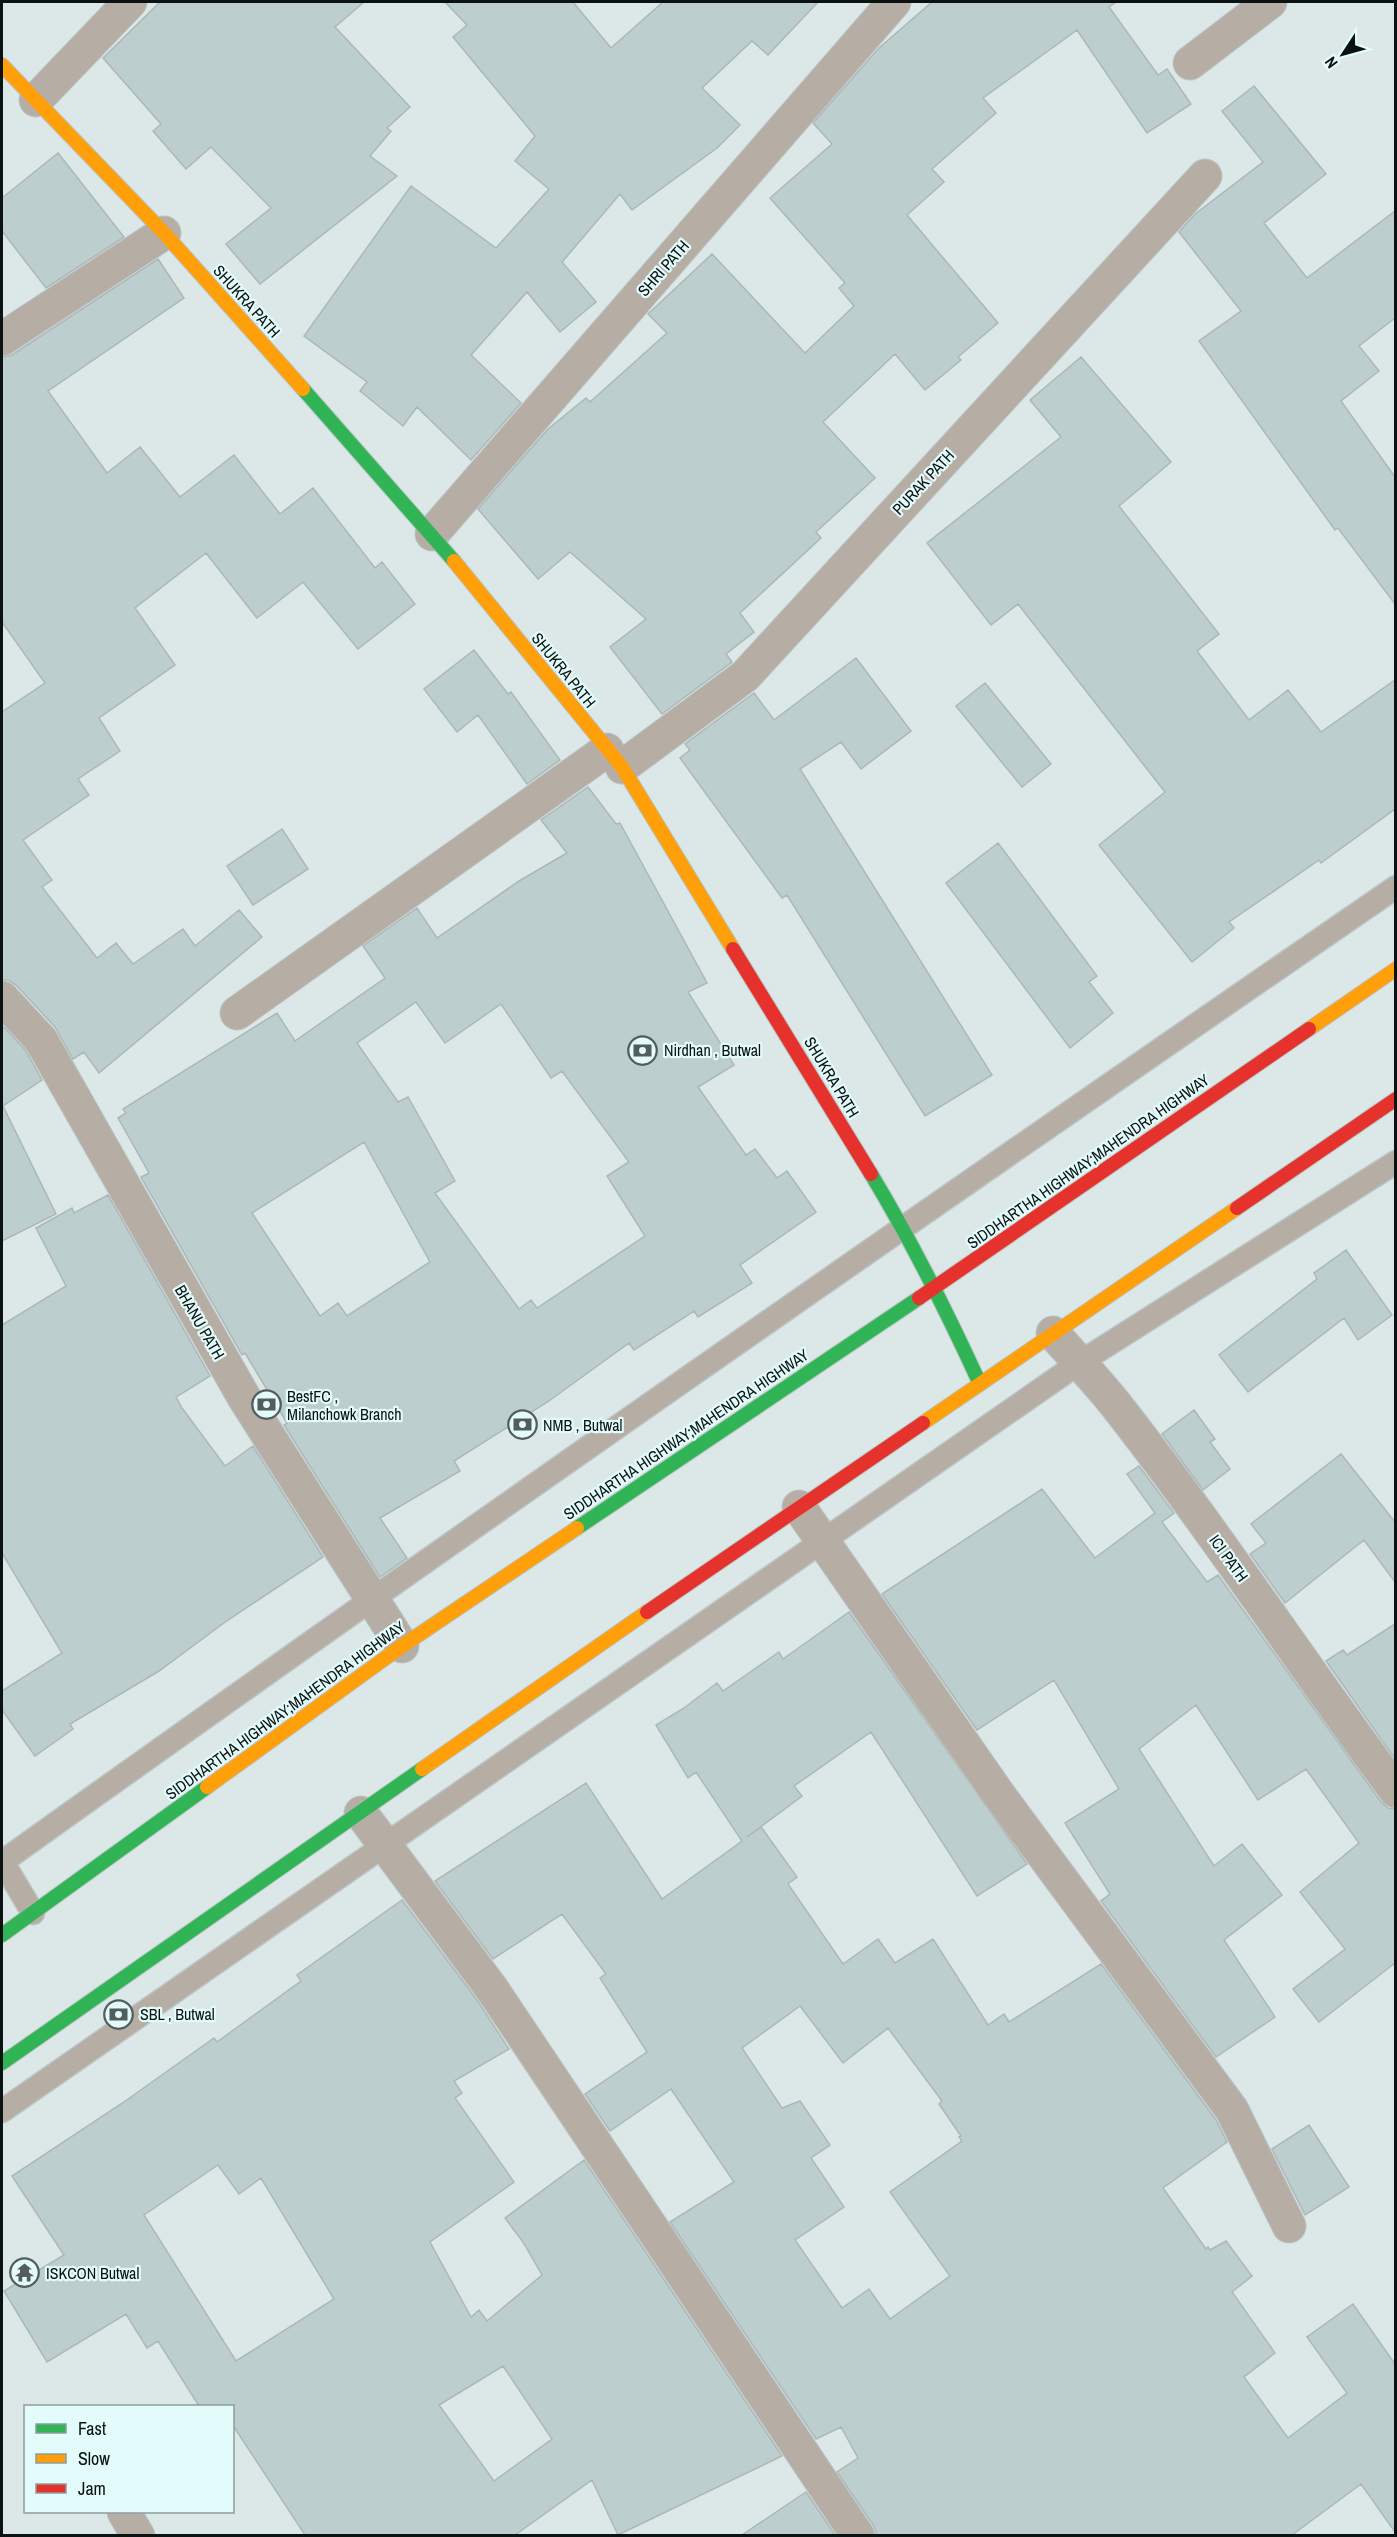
<svg xmlns="http://www.w3.org/2000/svg" width="1397" height="2537" font-family="'Archivo Narrow',sans-serif">
  <rect width="100%" height="100%" fill="#dbe8e7"/>
  <path fill="#bccfce" stroke="#adb7b7" stroke-width="1.5" fill-rule="evenodd" d="M160,2H364L335,27L410,107L387,128L391,131L370,156L397,176L260,284L226,244L271,208L211,147L186,169L153,131L161,124L103,58Z
    M445,2H573L611,48L663,2H818L768,55L752,41L702,88L740,125L717,148L632,210L620,194L562,262L596,302L560,332L527,292L471,355L521,403L471,460L417,407L403,426L360,391L367,382L304,336L411,186L496,248L549,189L515,161L535,136L453,37L467,25Z
    M932,2H1116L1109,7L1158,75L1167,69L1191,104L1147,133L1077,30L983,98L996,113L932,169L944,182L907,215L998,323L958,357L961,360L925,390L895,354L823,422L875,478L816,532L821,538L740,613L754,632L726,654L732,662L662,714L610,647L646,619L570,552L538,579L478,509L548,429L586,398L590,402L667,333L648,314L712,254L805,353L854,306L839,288L845,283L770,198L832,144L813,123L879,48Z
    M1254,86L1326,174L1264,223L1307,278L1395,211V318L1359,346L1379,371L1341,401L1395,477V604L1338,528L1335,530L1199,341L1241,311L1179,232L1195,214L1263,162L1222,111Z
    M58,153L124,237L46,288L2,231V198Z
    M158,259L184,298L48,391L107,473L140,447L180,497L234,455L280,514L313,488L375,568L382,562L415,604L358,649L303,582L257,618L206,553L135,608L175,665L99,718L120,751L78,779L89,795L23,840L52,880L42,887L97,958L116,943L133,964L183,929L195,946L239,910L262,937L99,1073L84,1052L73,1059L55,1027L16,985L8,980H2V712L45,683L2,622V357L12,355Z
    M1081,357L1171,462L1119,506L1219,634L1197,651L1249,720L1288,690L1321,732L1395,680V809L1321,863L1319,860L1229,922L1234,928L1192,962L1099,845L1165,792L1018,604L991,625L927,543L1061,437L1030,400Z
    M474,650L508,694L511,692L560,760L527,784L478,715L457,732L424,689Z
    M856,658L911,731L861,769L841,742L800,769L992,1075L925,1116L787,895L782,898L680,758L690,750L685,744L754,693L774,720Z
    M985,683L1051,764L1022,787L956,706Z
    M588,787L616,824L620,823L707,983L688,992L734,1065L698,1087L746,1155L755,1149L777,1178L787,1171L816,1212L740,1265L752,1283L698,1317L694,1311L634,1350L629,1343L549,1401L454,1461L460,1471L380,1518L407,1558L380,1577L284,1425L287,1423L245,1353L242,1355L141,1177L149,1173L118,1118L126,1113L123,1109L277,1013L295,1041L385,978L363,946L417,908L437,938L519,881L567,853L541,820ZM416,1002L445,1043L501,1004L551,1078L562,1071L629,1162L607,1176L645,1236L537,1308L531,1300L519,1309L435,1193L455,1181L408,1097L398,1102L357,1043ZM364,1142L430,1262L347,1316L338,1303L320,1316L252,1213Z
    M282,829L308,869L253,905L227,866Z
    M998,843L1097,976L1089,982L1113,1013L1070,1048L946,883Z
    M4,1027L26,1051L42,1080L3,1106L56,1214L2,1241V1029Z
    M108,1195L210,1376L176,1397L182,1408L225,1466L253,1446L323,1557L228,1620L159,1671L70,1724L73,1729L35,1756L2,1710V1691L62,1653L2,1553V1325L66,1286L36,1228L72,1208L74,1213Z
    M1346,1250L1392,1315L1358,1340L1344,1318L1248,1392L1219,1355L1317,1279L1314,1273Z
    M1194,1410L1215,1439L1210,1442L1230,1469L1203,1490L1162,1434Z
    M1341,1454L1395,1522V1582L1364,1540L1285,1603L1250,1554L1266,1543L1251,1524Z
    M1139,1466L1174,1513L1162,1522L1207,1582L1218,1575L1381,1802L1388,1808L1395,1809V1963L1319,2022L1293,1989L1345,1949L1300,1892L1359,1843L1306,1769L1258,1800L1196,1705L1139,1749L1214,1866L1242,1844L1282,1895L1224,1940L1275,2017L1216,2057L1101,1901L1110,1894L1065,1823L1119,1789L1054,1680L977,1730L882,1594L1042,1489L1095,1558L1155,1513L1127,1474Z
    M849,1612L1027,1864L977,1896L871,1732L794,1786L802,1796L747,1837L761,1827L797,1877L788,1884L843,1964L878,1939L895,1963L933,1939L988,2025L1004,2014L1009,2022L1101,1964L1216,2120L1227,2142L1163,2188L1206,2249L1208,2247L1210,2250L1226,2241L1252,2276L1232,2292L1275,2353L1244,2377L1288,2438L1347,2393L1307,2337L1353,2304L1395,2364V2532L1361,2484L1292,2535H877L874,2526L837,2472L858,2458L841,2427L816,2439L670,2222L734,2182L671,2089L610,2131L585,2094L647,2052L600,1978L606,1974L562,1914L493,1959L435,1881L586,1783L662,1899L742,1841L696,1772L688,1778L656,1725L684,1708L717,1683L723,1691L779,1652L783,1659ZM800,2006L843,2063L888,2028L942,2101L939,2104L961,2136L959,2137L962,2141L890,2192L950,2276L890,2319L869,2289L842,2308L795,2240L844,2207L811,2158L830,2145L800,2101L782,2108L742,2048Z
    M1395,1624V1759L1326,1661L1343,1650L1347,1655Z
    M402,1900L477,2000L509,2049L454,2081L462,2093L455,2098L514,2182L430,2242L471,2317L479,2310L487,2321L542,2275L523,2242L505,2218L584,2160L782,2456L618,2535L592,2480L515,2535H305L232,2424V2406H199L158,2341L147,2348L126,2314L47,2362L4,2291L64,2255L12,2176L121,2104L214,2038L217,2042L301,1981L297,1975ZM218,2165L239,2194L261,2178L334,2299L236,2361L144,2215ZM503,2366L552,2439L494,2481L439,2405Z
    M1309,2125L1349,2187L1305,2215L1272,2149Z
    M806,2492L835,2535H742Z"/>
  <g fill="none" stroke-linecap="round" stroke-linejoin="round">
    <defs>
      <path id="lane" d="M2,1861L33,1913
        M2,1862C463,1532 928,1209 1396,887
        M2,2111L1079,1363L1396,1162"/>
      <path id="street" d="M1190,63L1270,2
        M36,100L130,2
        M2,339L164,233
        M432,534L894,2
        M622,767L745,676L1205,176
        M2,998L41,1040L245,1399L402,1646
        M237,1013L607,750
        M1053,1333C1074,1357 1096,1380 1116,1405C1214,1530 1301,1663 1396,1791
        M799,1507L999,1795L1232,2110L1289,2226
        M361,1813L492,1989L858,2536
        M124,2512L138,2536"/>
      <path id="fast" d="M303,389L454,561
        M871,1174C912,1242 947,1312 980,1384
        M577,1528L919,1298
        M2,1935L207,1787
        M2,2063L422,1769"/>
      <path id="slow" d="M2,65L164,233L303,389
        M454,561L622,767L733,949
        M1309,1029L1396,969
        M923,1423L1237,1208
        M422,1769L647,1612
        M207,1787L402,1646L577,1528"/>
      <path id="jam" d="M733,949L871,1174
        M1237,1208L1396,1099
        M919,1298L1309,1029
        M647,1612L923,1423"/>
    </defs>
    <use href="#lane" stroke="#bac5c4" stroke-width="25"/>
    <use href="#street" stroke="#bac5c4" stroke-width="35"/>
    <use href="#fast" stroke="#bac5c4" stroke-width="16"/>
    <use href="#slow" stroke="#bac5c4" stroke-width="16"/>
    <use href="#jam" stroke="#bac5c4" stroke-width="16"/>
    <use href="#lane" stroke="#b6ada4" stroke-width="22"/>
    <use href="#street" stroke="#b6ada4" stroke-width="33"/>
    <use href="#fast" stroke="#30b455" stroke-width="14"/>
    <use href="#slow" stroke="#ff9f0a" stroke-width="14"/>
    <use href="#jam" stroke="#e5322d" stroke-width="14"/>
  </g>
  <defs>
    <symbol id="bank-ring" viewBox="-11 -11 22 22"><circle r="9.5" fill="#e3fbfa" stroke="#535d5d" stroke-width="1.5"/><path d="M-6-4H6V4H-6ZM0-2.3a2.3 2.3 0 1 0 0 4.6a2.3 2.3 0 1 0 0-4.6Z" fill="#535d5d"/></symbol>
    <symbol id="temple-ring" viewBox="-11 -11 22 22"><circle r="9.5" fill="#e3fbfa" stroke="#535d5d" stroke-width="1.5"/><path d="M0-6L5-2H3V0L6.5 2.5H4V6H1.5V3h-3V6H-4V2.5H-6.5L-3 0V-2H-5Z" fill="#535d5d"/></symbol>
  </defs>
  <g fill-rule="evenodd">
    <use href="#bank-ring" x="626" y="1034" width="33" height="33"/>
    <use href="#bank-ring" x="250" y="1388" width="33" height="33"/>
    <use href="#bank-ring" x="506" y="1408" width="33" height="33"/>
    <use href="#bank-ring" x="102" y="1998" width="33" height="33"/>
    <use href="#temple-ring" x="8" y="2256" width="33" height="33"/>
  </g>
  <g text-anchor="middle" dominant-baseline="central" stroke-width="4.5" stroke-linejoin="round" paint-order="stroke">
    <g font-size="16" fill="#0a1212" stroke="#e3fbfa">
      <text transform="translate(663 268) rotate(-49)">SHRI PATH</text>
      <text transform="translate(247 301) rotate(48)">SHUKRA PATH</text>
      <text transform="translate(923 482) rotate(-47)">PURAK PATH</text>
      <text transform="translate(564 670) rotate(51)">SHUKRA PATH</text>
      <text transform="translate(832 1077) rotate(59)">SHUKRA PATH</text>
      <text transform="translate(1088 1161) rotate(-35)">SIDDHARTHA HIGHWAY;MAHENDRA HIGHWAY</text>
      <text transform="translate(200 1322) rotate(60)">BHANU PATH</text>
      <text transform="translate(686 1434) rotate(-34)">SIDDHARTHA HIGHWAY;MAHENDRA HIGHWAY</text>
      <text transform="translate(1229 1558) rotate(54)">ICI PATH</text>
      <text transform="translate(285 1710) rotate(-36)">SIDDHARTHA HIGHWAY;MAHENDRA HIGHWAY</text>
    </g>
    <g font-size="16" fill="#0a1212" stroke="#e3fbfa" text-anchor="start">
      <text x="664" y="1050">Nirdhan , Butwal</text>
      <text x="287" y="1396">BestFC ,<tspan x="287" dy="18">Milanchowk Branch</tspan></text>
      <text x="543" y="1425">NMB , Butwal</text>
      <text x="140" y="2014">SBL , Butwal</text>
      <text x="46" y="2273">ISKCON Butwal</text>
    </g>
  </g>
  <rect width="1397" height="2537" fill="none" stroke="#0a1212" stroke-width="6"/>
  <rect x="24" y="2405" width="210" height="108" fill="#e3fbfa" stroke="#8c9e9d" stroke-width="1.5"/>
  <rect x="36" y="2424" width="30" height="9" fill="#30b455" stroke="#8c9e9d" stroke-width="1.5"/>
  <text x="78" y="2435" font-size="18" fill="#0a1212">Fast</text>
  <rect x="36" y="2454" width="30" height="9" fill="#ff9f0a" stroke="#8c9e9d" stroke-width="1.5"/>
  <text x="78" y="2465" font-size="18" fill="#0a1212">Slow</text>
  <rect x="36" y="2484" width="30" height="9" fill="#e5322d" stroke="#8c9e9d" stroke-width="1.5"/>
  <text x="78" y="2495" font-size="18" fill="#0a1212">Jam</text>
  <g transform="translate(1343 54) rotate(234)" stroke="#e3fbfa" stroke-width="4.5" paint-order="stroke">
  <path d="M0-4.5L10 22L0 15L-10 22Z" fill="#0a1212"/>
  <text y="-9" font-size="16" font-weight="bold" text-anchor="middle" fill="#0a1212">N</text>
  </g>
</svg>
